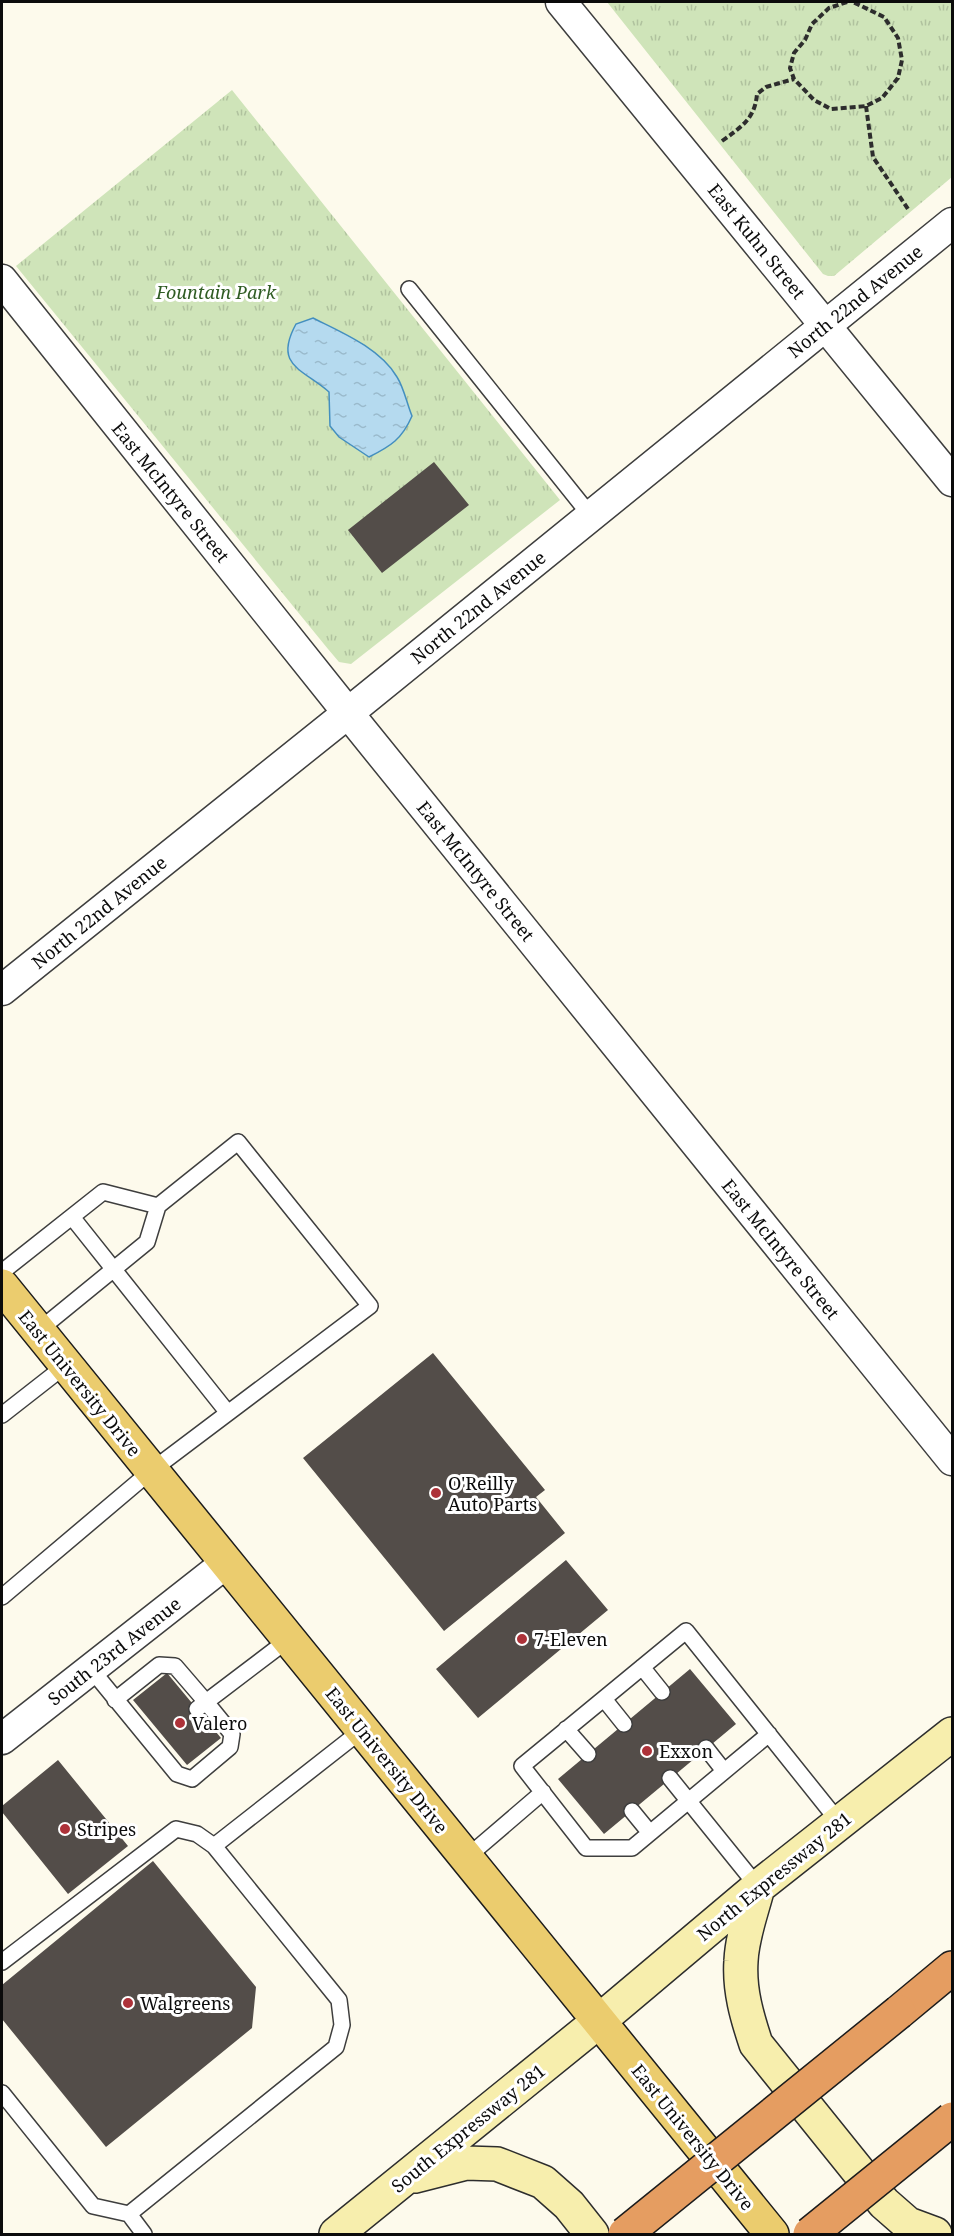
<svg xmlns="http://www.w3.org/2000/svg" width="954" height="2236" font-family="'Noto Serif',serif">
  <defs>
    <pattern id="grass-tufts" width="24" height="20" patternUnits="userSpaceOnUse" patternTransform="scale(1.5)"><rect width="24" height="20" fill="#cfe4b9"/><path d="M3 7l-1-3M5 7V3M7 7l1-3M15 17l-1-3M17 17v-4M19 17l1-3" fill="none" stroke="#b0c29e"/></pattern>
    <pattern id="water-ripples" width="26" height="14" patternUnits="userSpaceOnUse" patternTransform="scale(1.5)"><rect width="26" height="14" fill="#b5daef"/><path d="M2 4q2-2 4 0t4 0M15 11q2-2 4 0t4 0" fill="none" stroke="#9abacc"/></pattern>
  </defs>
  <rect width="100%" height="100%" fill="#fdfaec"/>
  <path fill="url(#grass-tufts)" d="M607,2H952V177L834,276H828L823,274Z
    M232,90L560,500L351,664L339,662L328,649L16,266Z"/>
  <path fill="url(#water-ripples)" stroke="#448fbf" stroke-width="1.5" d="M313,318C341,332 380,348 397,377C404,388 407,404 412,416C402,439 391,446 369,457L339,437L330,426L329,392C303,369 273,366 296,324Z"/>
  <path fill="#534d49" d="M434,462L469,505L382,573L348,530Z
    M433,1353L545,1490L536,1497L565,1533L444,1631L303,1458Z
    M566,1560L608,1610L478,1718L436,1669Z
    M690,1669L736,1724L604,1834L558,1779Z
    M167,1673L221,1738L187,1765L133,1700Z
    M58,1760L128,1846L68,1894L2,1812V1806Z
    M153,1861L256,1987L252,2028L106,2147L2,2019V1985Z"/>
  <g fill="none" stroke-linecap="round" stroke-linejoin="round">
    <defs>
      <path id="lane" d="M409,289L590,515
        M72,1217L228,1413
        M2,1272L103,1192L158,1206
        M2,1415L66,1365
        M2,1597L151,1471L370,1306L238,1142L158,1206L147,1242L38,1331
        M642,1667L662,1692
        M91,1669L177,1774L192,1779L230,1747L232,1734L206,1702L289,1639
        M604,1699L624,1724
        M115,1700L159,1665L175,1666L206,1702L197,1709
        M566,1729L588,1754
        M769,1734L632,1848H586L522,1766L686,1631L839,1822
        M706,1748L724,1771
        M670,1778L758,1887
        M632,1811L650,1833
        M466,1858L543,1792
        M2,1962L176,1829L197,1834L214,1846
        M2,2093L93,2206L129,2214L336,2047L342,2025L339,2000L214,1846L362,1730
        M129,2214L144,2234"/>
      <path id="street" d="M561,2L952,481
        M2,280L348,713L952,1460
        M2,990L348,713L952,223
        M2,1739L226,1563"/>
      <path id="secondary" d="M758,1887C752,1911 742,1936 741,1961C739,1990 747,2017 756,2044L884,2203L908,2224L935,2234
        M415,2176L466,2163L497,2164L543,2182L569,2205L592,2234
        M336,2234L599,2021L758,1887L952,1734"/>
      <path id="primary" d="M2,1286L772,2234"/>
      <path id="highway" d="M899,2012L952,1968"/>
    </defs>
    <use href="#lane" stroke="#3e3e3e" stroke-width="18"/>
    <use href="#street" stroke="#3e3e3e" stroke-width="33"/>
    <use href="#secondary" stroke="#2d2d2d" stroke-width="36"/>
    <use href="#primary" stroke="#1c1c1c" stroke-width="36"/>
    <use href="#highway" stroke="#1c1c1c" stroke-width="36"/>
    <path stroke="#2d2d2d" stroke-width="4" stroke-dasharray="6 3" stroke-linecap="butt" d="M847,2L829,8L812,24L805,40L794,53L790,68L794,79L814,100L831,109L866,106L882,98L898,78L902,60L898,38L884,17L853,2
      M866,106L873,157L908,209
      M722,141C741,127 755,119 757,94L766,87L794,79"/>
    <use href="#lane" stroke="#fff" stroke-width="15"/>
    <use href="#street" stroke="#fff" stroke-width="30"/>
    <use href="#secondary" stroke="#f7eead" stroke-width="33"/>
    <use href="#primary" stroke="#ebcc6e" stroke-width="33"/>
    <use href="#highway" stroke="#e59d61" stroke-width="33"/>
    <defs>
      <path id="highway-bridge" d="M625,2234L899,2012
        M810,2234L952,2119"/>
    </defs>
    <use href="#highway-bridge" stroke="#1c1c1c" stroke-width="36" stroke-linecap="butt"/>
    <use href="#highway-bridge" stroke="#e59d61" stroke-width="33"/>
  </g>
  <g fill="#ad3239" stroke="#fff" stroke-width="2">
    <circle cx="436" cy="1493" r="6"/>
    <circle cx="522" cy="1639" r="6"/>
    <circle cx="180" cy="1723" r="6"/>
    <circle cx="647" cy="1751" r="6"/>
    <circle cx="65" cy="1829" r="6"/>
    <circle cx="128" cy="2003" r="6"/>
  </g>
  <g text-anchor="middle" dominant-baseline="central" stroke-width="6" stroke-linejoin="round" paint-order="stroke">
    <g font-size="18" fill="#0b0b0b" stroke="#fff">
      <text transform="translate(757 241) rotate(51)">East Kuhn Street</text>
      <text transform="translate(855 301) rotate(-39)">North 22nd Avenue</text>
      <text transform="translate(171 492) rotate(51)">East McIntyre Street</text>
      <text transform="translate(478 607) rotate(-39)">North 22nd Avenue</text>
      <text transform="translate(476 871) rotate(51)">East McIntyre Street</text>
      <text transform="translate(99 912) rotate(-39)">North 22nd Avenue</text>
      <text transform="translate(781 1249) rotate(51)">East McIntyre Street</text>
      <text transform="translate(80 1383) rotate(51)">East University Drive</text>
      <text transform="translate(114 1651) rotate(-38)">South 23rd Avenue</text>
      <text transform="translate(387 1760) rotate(51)">East University Drive</text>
      <text transform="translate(774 1876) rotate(-39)">North Expressway 281</text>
      <text transform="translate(468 2128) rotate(-39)">South Expressway 281</text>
      <text transform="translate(693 2137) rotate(51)">East University Drive</text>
    </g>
    <g font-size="18" font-style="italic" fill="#2f5c23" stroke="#fff">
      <text x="216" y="292">Fountain Park</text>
    </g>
    <g font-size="18" fill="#0b0b0b" stroke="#fff" text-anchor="start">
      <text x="448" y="1483">O'Reilly<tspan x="448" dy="21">Auto Parts</tspan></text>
      <text x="534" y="1639">7-Eleven</text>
      <text x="192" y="1723">Valero</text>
      <text x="659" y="1751">Exxon</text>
      <text x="77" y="1829">Stripes</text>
      <text x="140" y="2003">Walgreens</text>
    </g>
  </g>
  <rect width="954" height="2236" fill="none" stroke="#0b0b0b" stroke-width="6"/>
</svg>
